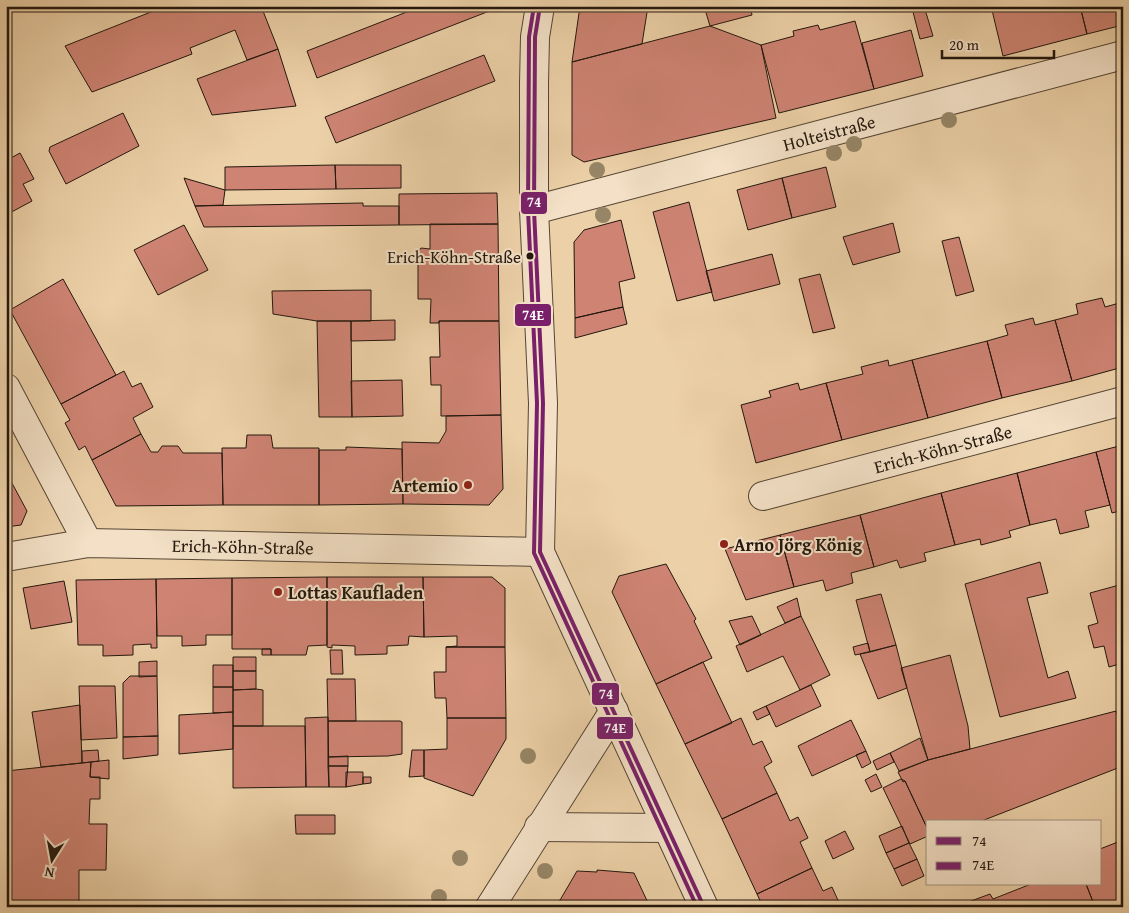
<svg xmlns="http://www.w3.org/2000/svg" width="1129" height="913" font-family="'Gentium Book Plus',serif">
  <rect width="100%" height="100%" fill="#ecd0a7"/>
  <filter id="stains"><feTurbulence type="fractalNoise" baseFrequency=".004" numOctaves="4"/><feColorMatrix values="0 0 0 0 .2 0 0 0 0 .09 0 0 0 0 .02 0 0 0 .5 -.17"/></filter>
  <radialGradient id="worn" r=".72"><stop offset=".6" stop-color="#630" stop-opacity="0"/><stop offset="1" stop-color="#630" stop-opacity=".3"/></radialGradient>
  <path fill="#ce8373" stroke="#23170d" d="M166,6H261L278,49L247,60L235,30L190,48L192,54L92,92L65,46Z
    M422,6H491L492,10L317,78L307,51Z
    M580,6H648L642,44L572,62Z
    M704,6H750L752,15L710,26Z
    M924,6L933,36L920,39L912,8Z
    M991,6H1080L1087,34L1003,56Z
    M1080,6H1123V25L1087,34Z
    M855,21L874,89L779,113L761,45L794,36L793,31L818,25L820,30Z
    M710,26L761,45L776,118L584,162L572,155V62Z
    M911,30L923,76L874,89L862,43Z
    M278,49L296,106L212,115L197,79Z
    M484,55L495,81L336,143L325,117Z
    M123,113L139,146L66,184L49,151L50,147Z
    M6,153L9,159L20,153L34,179L23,184L32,201L6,215Z
    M335,165L336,189L225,190V167Z
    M335,165H401V188L336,189Z
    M826,167L836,207L792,218L782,178Z
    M184,178L225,190L223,205L195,206Z
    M782,178L792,218L748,230L737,190Z
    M497,193L498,224L399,225V194Z
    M689,202L712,292L677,301L653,212Z
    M363,203V206H399V225L204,227L195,206Z
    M621,220L635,278L619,282L623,307L575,318L574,242L584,230Z
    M893,223L900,252L853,265L843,237Z
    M430,224H498L499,321H439V323H430L431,299H418V252L421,248L430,249Z
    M184,225L208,270L158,295L134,250Z
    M959,237L974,291L956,296L942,241Z
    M772,254L780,284L714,301L706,271Z
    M820,274L835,328L813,333L799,279Z
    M63,279L116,375L61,404L10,310Z
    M371,290V321H317L273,314L272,291Z
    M1102,298L1105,307L1123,302V367L1072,381L1055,320L1078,314L1076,304Z
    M623,307L627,324L575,338V318Z
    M1033,318L1035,325L1055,320L1072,381L1002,398L987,341L1008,335L1005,325Z
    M395,320V340L351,341V321Z
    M317,321H351L352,417H319Z
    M439,321H499L501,415L441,416V385H431L430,357H440Z
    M987,341L1002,398L928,418L912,360Z
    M888,360L889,366L912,360L928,418L842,440L826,383L863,374L861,367Z
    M124,371L132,387L141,383L153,407L133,418L141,434L92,460L85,446L79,450L65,423L70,420L61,404Z
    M402,380L403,416L352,417L351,381Z
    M798,383L800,390L826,383L842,440L756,463L741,405L771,397L769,391Z
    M501,415L503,489L489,505L403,504L402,442L439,443L446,431V416Z
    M141,434L151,452H158L162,446H178L183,453H222L223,505L116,506L92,460Z
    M247,435H271L273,448H319V505H223L222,448H246Z
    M1123,445V510L1112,513L1096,452Z
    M346,447L402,449L403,504L319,505V450H346Z
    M1096,452L1110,505L1085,511L1089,527L1060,534L1056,519L1030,525L1017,473Z
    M6,472L27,511L21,525L6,527Z
    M1017,473L1030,525L1009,531L1011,537L981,545L980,539L955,545L941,493Z
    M941,493L955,545L924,553L926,561L900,568L897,560L874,567L860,515Z
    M860,515L874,567L851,573L853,583L826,591L823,580L794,587L780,535Z
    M780,535L794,587L746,600L725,549Z
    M1040,562L1048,593L1027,598L1048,678L1068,671L1076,698L1000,717L965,584Z
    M666,564L696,619L694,621L712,658L656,684L612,592L619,576Z
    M327,577H423L424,637L409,636L408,645L387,646V654L355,655V646L332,645V648L327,647Z
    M327,577V645L308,646L306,655H271V649H232V578Z
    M423,577H492L505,588V647H446L457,646V636L424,637Z
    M232,578V635H206V645L182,646V636H157L156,579Z
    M156,579L157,648H151V644L133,645V655L103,656V645H78L76,580Z
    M64,581L72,622L31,629L23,588Z
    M1123,584V663L1109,667L1104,646L1094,648L1088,626L1098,623L1090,593Z
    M881,594L896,645L870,652L856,600Z
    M797,598L801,616L785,623L777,607Z
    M752,616L761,635L740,645L729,621Z
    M801,616L830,675L800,690L783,656L747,672L736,646Z
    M868,643L870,652L855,655L853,647Z
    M896,645L907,688L878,699L860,654Z
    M446,647H505L506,718H447L446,698H435L434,672H446Z
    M262,649H271V655H262Z
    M330,650H342L343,674H331Z
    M950,655L968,726L970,749L928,760L901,668Z
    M233,657H256V671H233Z
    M157,661V676L139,677V662Z
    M703,662L732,723L685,744L656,684Z
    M213,665H233V687H213Z
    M233,671H256V689L233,690Z
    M130,676H157L158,736L123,737V683Z
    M327,679H355L356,721H328Z
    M811,685L821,706L776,727L766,706Z
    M79,686H115L117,738L81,740Z
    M213,687H233V712L213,713Z
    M256,689L263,690V726H233V690Z
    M80,705L82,763L41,767L32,712Z
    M766,706L770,714L757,720L753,712Z
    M1116,711L1123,730V766L979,822H928V830L905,781L903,782L898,772L928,760Z
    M233,712V749L179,754V715Z
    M328,717L329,787H306L305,718Z
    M447,718H506V739L473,796L424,778V750L447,749Z
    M741,718L753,745L762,741L772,762L764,767L777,793L722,819L685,744Z
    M851,720L866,751L812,776L798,746Z
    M328,721H400L402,722V754L388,756L328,757Z
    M233,726H305L306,787L233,788Z
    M158,736V755L123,759V737Z
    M920,738L928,760L899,771L890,753Z
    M98,750L99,761L82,763V751Z
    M412,750H424V776L409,777Z
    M866,751L871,763L862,768L856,755Z
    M890,753L894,762L877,770L873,761Z
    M348,756V766H328V757Z
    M109,760V779L90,777L91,762Z
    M91,762L90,777H100V799H90L89,824H107L106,870H79V907H6V771Z
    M328,766H348L346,787H329Z
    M346,772H363V784L346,787Z
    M876,774L882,787L871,792L865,780Z
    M363,777H371V783L363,784Z
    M901,779L905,781L928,830V836L910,844L883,788Z
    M777,793L790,821L798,817L808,838L800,842L812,868L757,894L722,819Z
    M295,815H335V834H296Z
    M902,826L909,843L886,853L879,836Z
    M845,831L854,849L833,859L825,841Z
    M1123,840V907H1095L1086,884H1100V849Z
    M909,843L917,859L894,869L886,853Z
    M917,859L924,876L902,886L894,869Z
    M812,868L823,891L832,887L841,907H763L757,894Z
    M597,870L634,873L650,907H556L577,871L597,872Z
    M1031,884H1086L1095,907H964L963,904L990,894L993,899Z"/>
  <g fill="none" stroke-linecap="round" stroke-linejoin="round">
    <defs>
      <g id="minor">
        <path d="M540,6L535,37L534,83V210L543,403L540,552L704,907"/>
        <path id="s1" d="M534,210L1123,55"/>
        <path d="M6,388L88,543"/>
        <path id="s2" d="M763,496L1123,401"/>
        <path id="s3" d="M6,557L88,543L540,552"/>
        <path d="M539,827L666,828"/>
        <path d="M490,907L614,711"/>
      </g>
    </defs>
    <use href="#minor" stroke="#554534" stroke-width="30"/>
    <use href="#minor" stroke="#f3e0c6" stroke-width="28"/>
    <defs>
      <path id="bus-1" d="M540,6L535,37L534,210L543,403L540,552L704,907"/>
      <path id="bus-2" d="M534,6L529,37L528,210L537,403L534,553L697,907"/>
    </defs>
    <use href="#bus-1" stroke="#f3e0c6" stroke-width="8"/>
    <use href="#bus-2" stroke="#f3e0c6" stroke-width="8"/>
    <use href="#bus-1" stroke="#7a206a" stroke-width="4"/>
    <use href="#bus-2" stroke="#7a206a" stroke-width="4"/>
  </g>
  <g fill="#968566">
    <circle cx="949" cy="120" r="8"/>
    <circle cx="854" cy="144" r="8"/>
    <circle cx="834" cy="153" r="8"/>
    <circle cx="597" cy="170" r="8"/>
    <circle cx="603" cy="215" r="8"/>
    <circle cx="528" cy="756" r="8"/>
    <circle cx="460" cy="858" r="8"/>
    <circle cx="545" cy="871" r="8"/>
    <circle cx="439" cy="897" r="8"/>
  </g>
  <circle fill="#23170d" stroke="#f3e0c6" stroke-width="2" cx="530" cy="256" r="4.5"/>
  <g fill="#8f2418" stroke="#f3e0c6" stroke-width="2">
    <circle cx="468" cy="485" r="5"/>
    <circle cx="724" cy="544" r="5"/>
    <circle cx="278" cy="592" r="5"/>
  </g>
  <g text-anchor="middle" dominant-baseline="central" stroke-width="4" stroke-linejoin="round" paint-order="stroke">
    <g font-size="17" fill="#23170d" stroke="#f3e0c6" text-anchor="end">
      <text x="521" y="256">Erich-Köhn-Straße</text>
    </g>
    <g font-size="18" fill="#23170d" stroke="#f3e0c6">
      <text stroke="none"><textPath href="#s1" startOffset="305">Holteistraße</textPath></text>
      <text stroke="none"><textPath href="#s2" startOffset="186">Erich-Köhn-Straße</textPath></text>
      <text stroke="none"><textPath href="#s3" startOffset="238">Erich-Köhn-Straße</textPath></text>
    </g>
    <g font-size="18" font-weight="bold" fill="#23170d" stroke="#f3e0c6" text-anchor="start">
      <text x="458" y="485" text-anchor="end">Artemio</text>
      <text x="734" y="544">Arno Jörg König</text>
      <text x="288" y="592">Lottas Kaufladen</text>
    </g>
  </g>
  <g stroke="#f3e0c6" stroke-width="2">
    <rect x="520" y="191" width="28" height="24" rx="5" fill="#7a206a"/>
    <rect x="514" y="303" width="38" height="24" rx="5" fill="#7a206a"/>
    <rect x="591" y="682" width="29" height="24" rx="5" fill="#7a206a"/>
    <rect x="596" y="716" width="38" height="24" rx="5" fill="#7a206a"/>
  </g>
  <g font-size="14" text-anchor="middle" font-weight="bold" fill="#fff">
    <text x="534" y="207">74</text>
    <text x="533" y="320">74E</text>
    <text x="606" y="699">74</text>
    <text x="615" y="733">74E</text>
  </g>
  <rect width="1129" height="913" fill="none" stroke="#ecd0a7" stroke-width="25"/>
  <rect x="8" y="8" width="1114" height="898" fill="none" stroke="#23170d" stroke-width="2.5"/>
  <rect x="12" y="12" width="1104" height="888" fill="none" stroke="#23170d"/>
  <rect x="926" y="820" width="175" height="65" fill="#f3e0c6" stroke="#a0907c"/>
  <rect x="936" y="837" width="25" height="8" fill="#7a206a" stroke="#a0907c"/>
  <text x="972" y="846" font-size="15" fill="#23170d">74</text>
  <rect x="936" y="862" width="25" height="8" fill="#7a206a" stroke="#a0907c"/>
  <text x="972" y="870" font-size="15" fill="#23170d">74E</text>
  <g transform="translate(52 860) rotate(191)" stroke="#f3e0c6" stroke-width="4" paint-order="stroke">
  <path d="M0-4L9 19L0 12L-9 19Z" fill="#23170d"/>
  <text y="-8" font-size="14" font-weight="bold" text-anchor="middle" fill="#23170d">N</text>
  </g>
  <path d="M942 50v8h112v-8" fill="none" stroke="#23170d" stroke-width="2.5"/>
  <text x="949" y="50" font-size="15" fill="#23170d" stroke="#f3e0c6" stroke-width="4" paint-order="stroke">20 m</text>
  <rect width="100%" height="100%" filter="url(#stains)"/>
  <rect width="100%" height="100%" fill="url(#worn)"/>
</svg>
